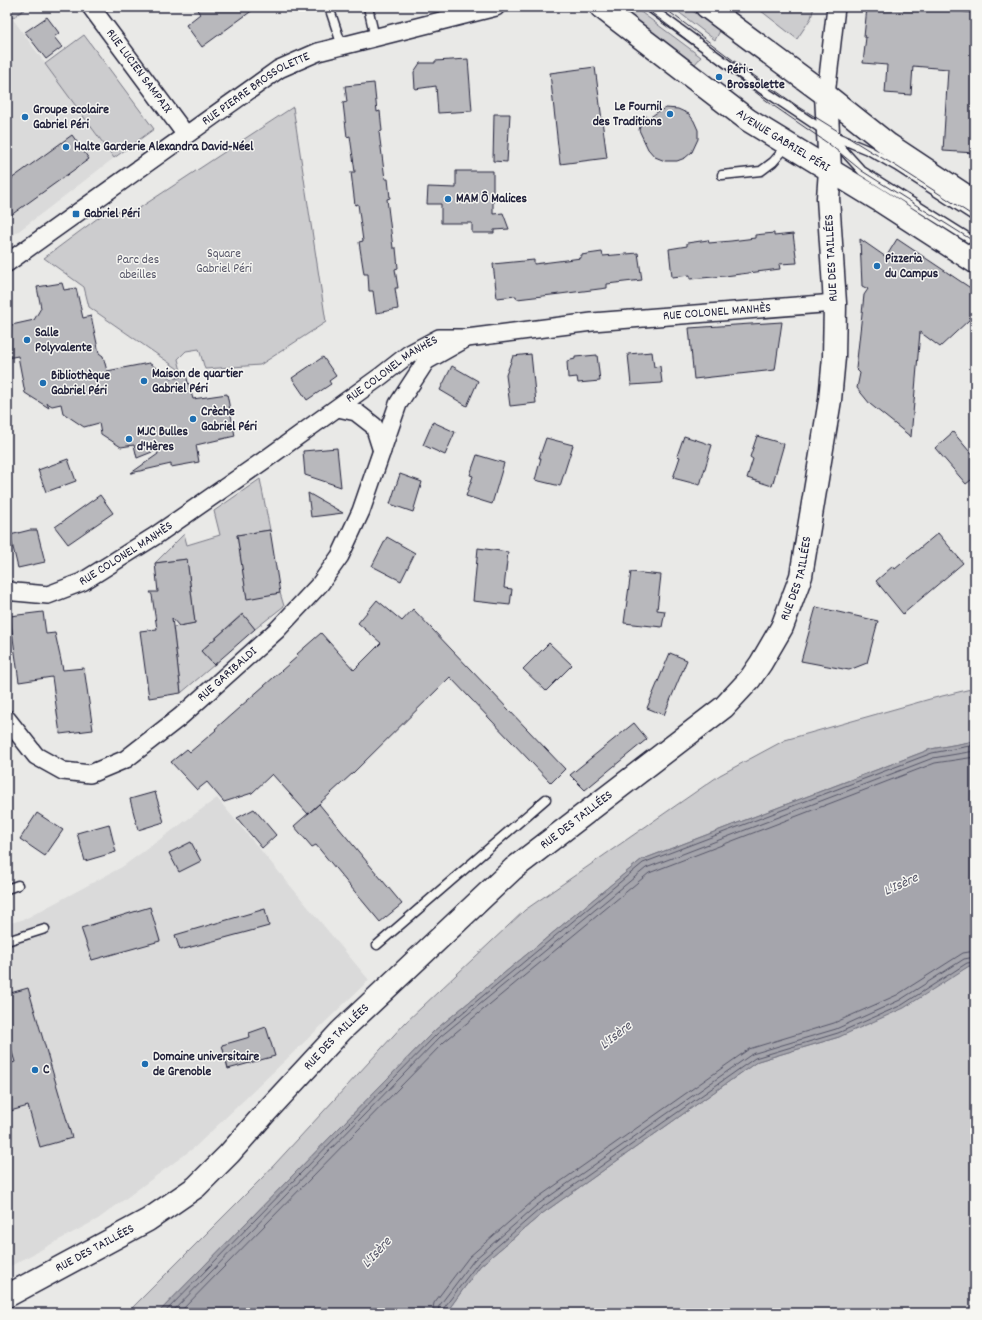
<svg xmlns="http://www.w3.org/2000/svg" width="982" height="1320" font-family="Dekko,sans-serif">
  <rect width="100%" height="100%" fill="#e9e9e7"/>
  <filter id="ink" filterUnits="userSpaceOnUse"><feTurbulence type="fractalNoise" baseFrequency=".025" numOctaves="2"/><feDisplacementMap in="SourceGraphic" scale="8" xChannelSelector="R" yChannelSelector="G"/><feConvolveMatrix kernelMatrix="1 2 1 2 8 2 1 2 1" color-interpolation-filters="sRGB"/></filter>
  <g filter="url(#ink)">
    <path fill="#dadada" d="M7,11L114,158L7,240Z
      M217,798L369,980L195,1147L98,1219L7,1268V924L25,919L122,867Z"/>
    <path fill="#ccccce" stroke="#777784" d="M7,7H28L12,18L7,11Z
      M627,7H634L701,57L695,64L624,11Z
      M672,7H687L720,31L715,40Z
      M756,7H814L811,18L797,39Z
      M84,35L154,129L114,158L45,64Z
      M293,107L326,322L260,365L205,369L199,349L186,351L178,359L181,371L89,307L84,287L44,258L110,209L125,214L138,209Z
      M260,479L270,530L237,535L247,598L280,593L284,606L255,629L242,614L201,651L214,665L181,693L173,627L195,623L187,559L155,563L184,534L187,545L220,535L214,511Z
      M975,688V741L931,749L641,860L434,1031L158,1313H127L263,1177L405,1023L525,910L720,775L785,740L930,699Z
      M969,966H975V1313H446L480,1266L543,1213L758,1061L839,1037Z"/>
    <path fill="#a5a5ac" stroke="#71717f" d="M975,741V966H969L904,1008L839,1037L758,1061L543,1213L480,1266L446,1313H158L434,1031L641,860L931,749Z"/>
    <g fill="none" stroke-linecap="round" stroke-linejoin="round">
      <path stroke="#565668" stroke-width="1" d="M164,1313L437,1034L643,863L932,753L975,745
        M171,1313L440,1037L646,868L933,758L975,751
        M179,1313L444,1042L649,873L935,763L975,757
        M432,1313L434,1303L469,1257L533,1201L749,1049L834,1023L897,995L963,953L975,951
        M438,1313L439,1306L474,1260L537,1205L752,1054L836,1029L900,1000L964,959L975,957
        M443,1313V1309L478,1263L540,1209L755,1058L838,1033L902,1005L967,963L975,962"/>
    </g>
    <path fill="#b8b8bc" stroke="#22223b" d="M195,7H257L202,47L186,25L200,14Z
      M867,7H924L975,13V111L973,132H975V153L943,151L948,69L913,66L911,95L885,93L887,65L863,63L866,37H864Z
      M47,17L59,33L54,37L62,47L46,59L25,32Z
      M468,59L472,111L438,113L436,86L415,89L414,72L420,63H435V61Z
      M595,67L607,158L560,164L550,73Z
      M374,83L377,112L380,111L382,131L379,132L385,179H388L390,198L387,199L393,248H396L398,268L395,269L398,288H395L398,309L376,313L373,291H369L368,274H364L359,242L363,241L358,204L355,205L351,172H355L350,136L347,137L343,103L347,102L345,86Z
      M666,108L678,109L689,114L694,121L698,130V139L692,152L685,158L677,161H665L655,157L648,149L639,130L644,115L649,118L659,111Z
      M494,114H510L507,162L493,161Z
      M72,135L89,159L7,218V182Z
      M456,171H493V214L503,213L509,229L494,230V233H472V223H441V204H427L428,187L456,188Z
      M774,233V236L793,234L797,263L779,264L780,269L725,276L690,279V275L672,277L669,249L687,246V243L708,240L709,243L731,241L755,238V235Z
      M860,239L886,257L897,239L975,291V311L969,320L940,347L920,332L911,437L870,404L857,388L860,373L856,369L864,295L868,289L862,286Z
      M602,252L603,256L638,253L642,280L607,284V288L560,294L517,299L516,296L497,298L493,264L534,260V264L558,261L581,258V255Z
      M62,283L64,290L76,288L83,318L91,316L99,353L103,356L107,371L149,363L172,379L186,375L193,399L227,394L235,436L196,445L199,462L171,467V464L131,473L158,454L157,450L137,458L134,445L121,447L101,434L99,423L84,427L63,413L61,404L52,406L47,403L49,408L25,393L18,356L7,358V326L34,320L41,308L37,287Z
      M782,322L775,370L694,379L689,328Z
      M652,352L654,367L660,366L662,383L631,385L628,354Z
      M531,354L536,403L510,406L506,375L513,356Z
      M597,355L600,381L578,383L577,377L568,378L567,361L575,359V357Z
      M323,357L336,376L329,381L331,384L307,400L292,378Z
      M452,366L478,381L467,406L440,390Z
      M433,422L455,432L445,455L423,445Z
      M953,432L975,458V477L966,484L935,448Z
      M684,436L712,445L700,485L673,478L680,457L677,456Z
      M757,436L784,444L772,486L747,478L753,459L750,457Z
      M546,438L573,445L560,486L535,480L541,458H539Z
      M337,448L341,487L305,475L303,451Z
      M477,455L504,463L492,504L466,496L473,476L470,475Z
      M68,459L76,481L46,492L38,470Z
      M400,474L422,482L413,512L390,504Z
      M308,493L343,513L311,517Z
      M100,495L113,513L68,544L55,527Z
      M30,530H37L45,562L18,568L10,535Z
      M270,530L280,593L247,599L237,535Z
      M938,533L963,563L903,614L876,581L893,566L895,569Z
      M387,537L415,553L401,581L372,566Z
      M478,548L508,552L504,588L512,589L510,605L473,601Z
      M187,559L195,623L179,626L172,618L181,693L149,698L140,631L157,629L152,595L150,592H158L155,563Z
      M631,572L661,575L657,610L665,611L662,627L624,623Z
      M377,600L402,621L413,609L565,769L551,783L450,677L353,773L308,814L272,774L252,793L224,802L207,782L197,790L171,762L187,749L190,752L216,730L215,729L298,656L297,654L321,633L354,670L381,643L358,623Z
      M816,607L878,621L867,663L849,670L801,661Z
      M43,612L46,634L55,633L63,670L84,668L93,730L60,734L52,677L19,682L10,616Z
      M243,614L255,629L214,665L201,651Z
      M549,643L572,665L546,691L523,669Z
      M670,653L687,660L664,715L647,708Z
      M634,723L647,739L585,790L570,775Z
      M155,792L164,822L138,830L130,799Z
      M319,804L402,904L380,922L316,845L312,847L294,826Z
      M254,809L276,835L262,848L237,818Z
      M37,813L63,830L45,856L20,839Z
      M109,824L116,852L85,861L77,833Z
      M191,842L201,861L179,872L169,853Z
      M150,907L160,941L92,960L81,928Z
      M265,909L269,926L180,950L175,935Z
      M28,988L72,1138L40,1147L28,1106L7,1112V1065L15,1062L7,1036V994Z
      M266,1027L275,1056L228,1069L222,1045L250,1037L249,1033Z"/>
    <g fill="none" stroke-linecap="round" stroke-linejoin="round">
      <defs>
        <path id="lane" d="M329,7L342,46
          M368,7L375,38
          M649,7L763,90L829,134L870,151L896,166L975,217
          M833,139L862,171L975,242
          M722,175L761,171L773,162L787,146
          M7,889L18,885
          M7,941L45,929
          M377,945L546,799"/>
        <g id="street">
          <path id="s1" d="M91,7L186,135"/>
          <path d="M826,95L836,7"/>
          <path id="s2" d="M7,263L279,69L318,52L496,7"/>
          <path d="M338,408L356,412L374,426L382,451"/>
          <path id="s3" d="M7,590L15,592L48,595L82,582L155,536L266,459L381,376L409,354L439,338H467L592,322L835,303"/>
          <path id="s4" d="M7,719L36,756L63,771L90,774L126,759L180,717L277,630L320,584L340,556L361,511L398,404L426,361L465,339"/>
        </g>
        <g id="secondary">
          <path id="s5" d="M601,7L748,120L879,200L975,262"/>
          <path d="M707,7L826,95L889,145L975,202"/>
          <path id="s6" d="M7,1296L148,1220L196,1187L229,1154L266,1112L341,1031L513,869L724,707L750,679L761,663L782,627L801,576L830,400L834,357L835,303L828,198L830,170L826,95"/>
        </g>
      </defs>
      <use href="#lane" stroke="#22223b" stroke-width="11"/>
      <use href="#street" stroke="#22223b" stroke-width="20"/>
      <use href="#secondary" stroke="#22223b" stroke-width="25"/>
      <use href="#lane" stroke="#f6f6f2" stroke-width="8"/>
      <use href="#street" stroke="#f6f6f2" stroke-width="17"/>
      <use href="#secondary" stroke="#f6f6f2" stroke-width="22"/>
      <path stroke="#22223b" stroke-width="1" d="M644,7L771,104L829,144L862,171L975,242
        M663,7L746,70L796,105L870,151L896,166L975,217"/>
    </g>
  </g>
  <g fill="#1f6fb2" stroke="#f6f6f2" stroke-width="1.5">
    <circle cx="719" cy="77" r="4"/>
    <circle cx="670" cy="114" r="4"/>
    <circle cx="25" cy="117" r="4"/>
    <circle cx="66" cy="147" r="4"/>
    <circle cx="448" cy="199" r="4"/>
    <rect x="72" y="210" width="8" height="8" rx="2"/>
    <circle cx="877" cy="266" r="4"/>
    <circle cx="27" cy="340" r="4"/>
    <circle cx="144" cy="381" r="4"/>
    <circle cx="43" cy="383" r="4"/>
    <circle cx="193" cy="419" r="4"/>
    <circle cx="129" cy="439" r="4"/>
    <circle cx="145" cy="1064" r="4"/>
    <circle cx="35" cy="1070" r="4"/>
  </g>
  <g text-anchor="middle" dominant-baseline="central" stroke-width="3" stroke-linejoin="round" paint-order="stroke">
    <g font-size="13" font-weight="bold" fill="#22223b" stroke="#f6f6f2" text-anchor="start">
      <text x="727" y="70">Péri -<tspan x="727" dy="15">Brossolette</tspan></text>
      <text x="662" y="107" text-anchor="end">Le Fournil<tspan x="662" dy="15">des Traditions</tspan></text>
      <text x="33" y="110">Groupe scolaire<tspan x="33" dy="15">Gabriel Péri</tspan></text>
      <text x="74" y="147">Halte Garderie Alexandra David-Néel</text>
      <text x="456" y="199">MAM Ô Malices</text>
      <text x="84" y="214">Gabriel Péri</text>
      <text x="885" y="259">Pizzeria<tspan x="885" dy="15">du Campus</tspan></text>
      <text x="35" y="333">Salle<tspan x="35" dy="15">Polyvalente</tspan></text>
      <text x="152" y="374">Maison de quartier<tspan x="152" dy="15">Gabriel Péri</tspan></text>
      <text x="51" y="376">Bibliothèque<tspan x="51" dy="15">Gabriel Péri</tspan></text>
      <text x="201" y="412">Crèche<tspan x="201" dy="15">Gabriel Péri</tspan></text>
      <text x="137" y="432">MJC Bulles<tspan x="137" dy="15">d'Hères</tspan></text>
      <text x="153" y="1057">Domaine universitaire<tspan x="153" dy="15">de Grenoble</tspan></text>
      <text x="43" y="1070">C</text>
    </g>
    <g font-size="13" fill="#22223b" stroke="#f6f6f2">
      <text stroke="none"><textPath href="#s1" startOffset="80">RUE LUCIEN SAMPAIX</textPath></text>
      <text stroke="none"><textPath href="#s2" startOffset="304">RUE PIERRE BROSSOLETTE</textPath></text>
      <text stroke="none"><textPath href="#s5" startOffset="226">AVENUE GABRIEL PÉRI</textPath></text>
      <text transform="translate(832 258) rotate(-93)">RUE DES TAILLÉES</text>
      <text stroke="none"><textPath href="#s3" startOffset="790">RUE COLONEL MANHÈS</textPath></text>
      <text stroke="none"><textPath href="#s3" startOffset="454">RUE COLONEL MANHÈS</textPath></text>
      <text stroke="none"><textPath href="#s3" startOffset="130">RUE COLONEL MANHÈS</textPath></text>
      <text stroke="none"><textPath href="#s6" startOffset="1084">RUE DES TAILLÉES</textPath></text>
      <text stroke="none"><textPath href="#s4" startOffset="276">RUE GARIBALDI</textPath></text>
      <text stroke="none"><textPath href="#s6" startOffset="748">RUE DES TAILLÉES</textPath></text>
      <text stroke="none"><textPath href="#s6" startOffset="424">RUE DES TAILLÉES</textPath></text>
      <text stroke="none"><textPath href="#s6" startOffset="100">RUE DES TAILLÉES</textPath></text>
    </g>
    <g font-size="13" fill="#555567" stroke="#f6f6f2">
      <text x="224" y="254">Square<tspan x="224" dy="15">Gabriel Péri</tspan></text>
      <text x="138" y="260">Parc des<tspan x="138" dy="15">abeilles</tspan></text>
    </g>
    <g font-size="14" font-style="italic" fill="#565668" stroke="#f6f6f2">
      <text transform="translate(901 885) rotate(-25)">L'Isère</text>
      <text transform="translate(616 1036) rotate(-38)">L'Isère</text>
      <text transform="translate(377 1253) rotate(-47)">L'Isère</text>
    </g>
  </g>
  <rect width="982" height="1320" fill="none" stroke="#f6f6f2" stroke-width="24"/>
  <rect x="12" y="12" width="958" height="1296" fill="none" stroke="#22223b" stroke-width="1.5" filter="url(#ink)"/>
</svg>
